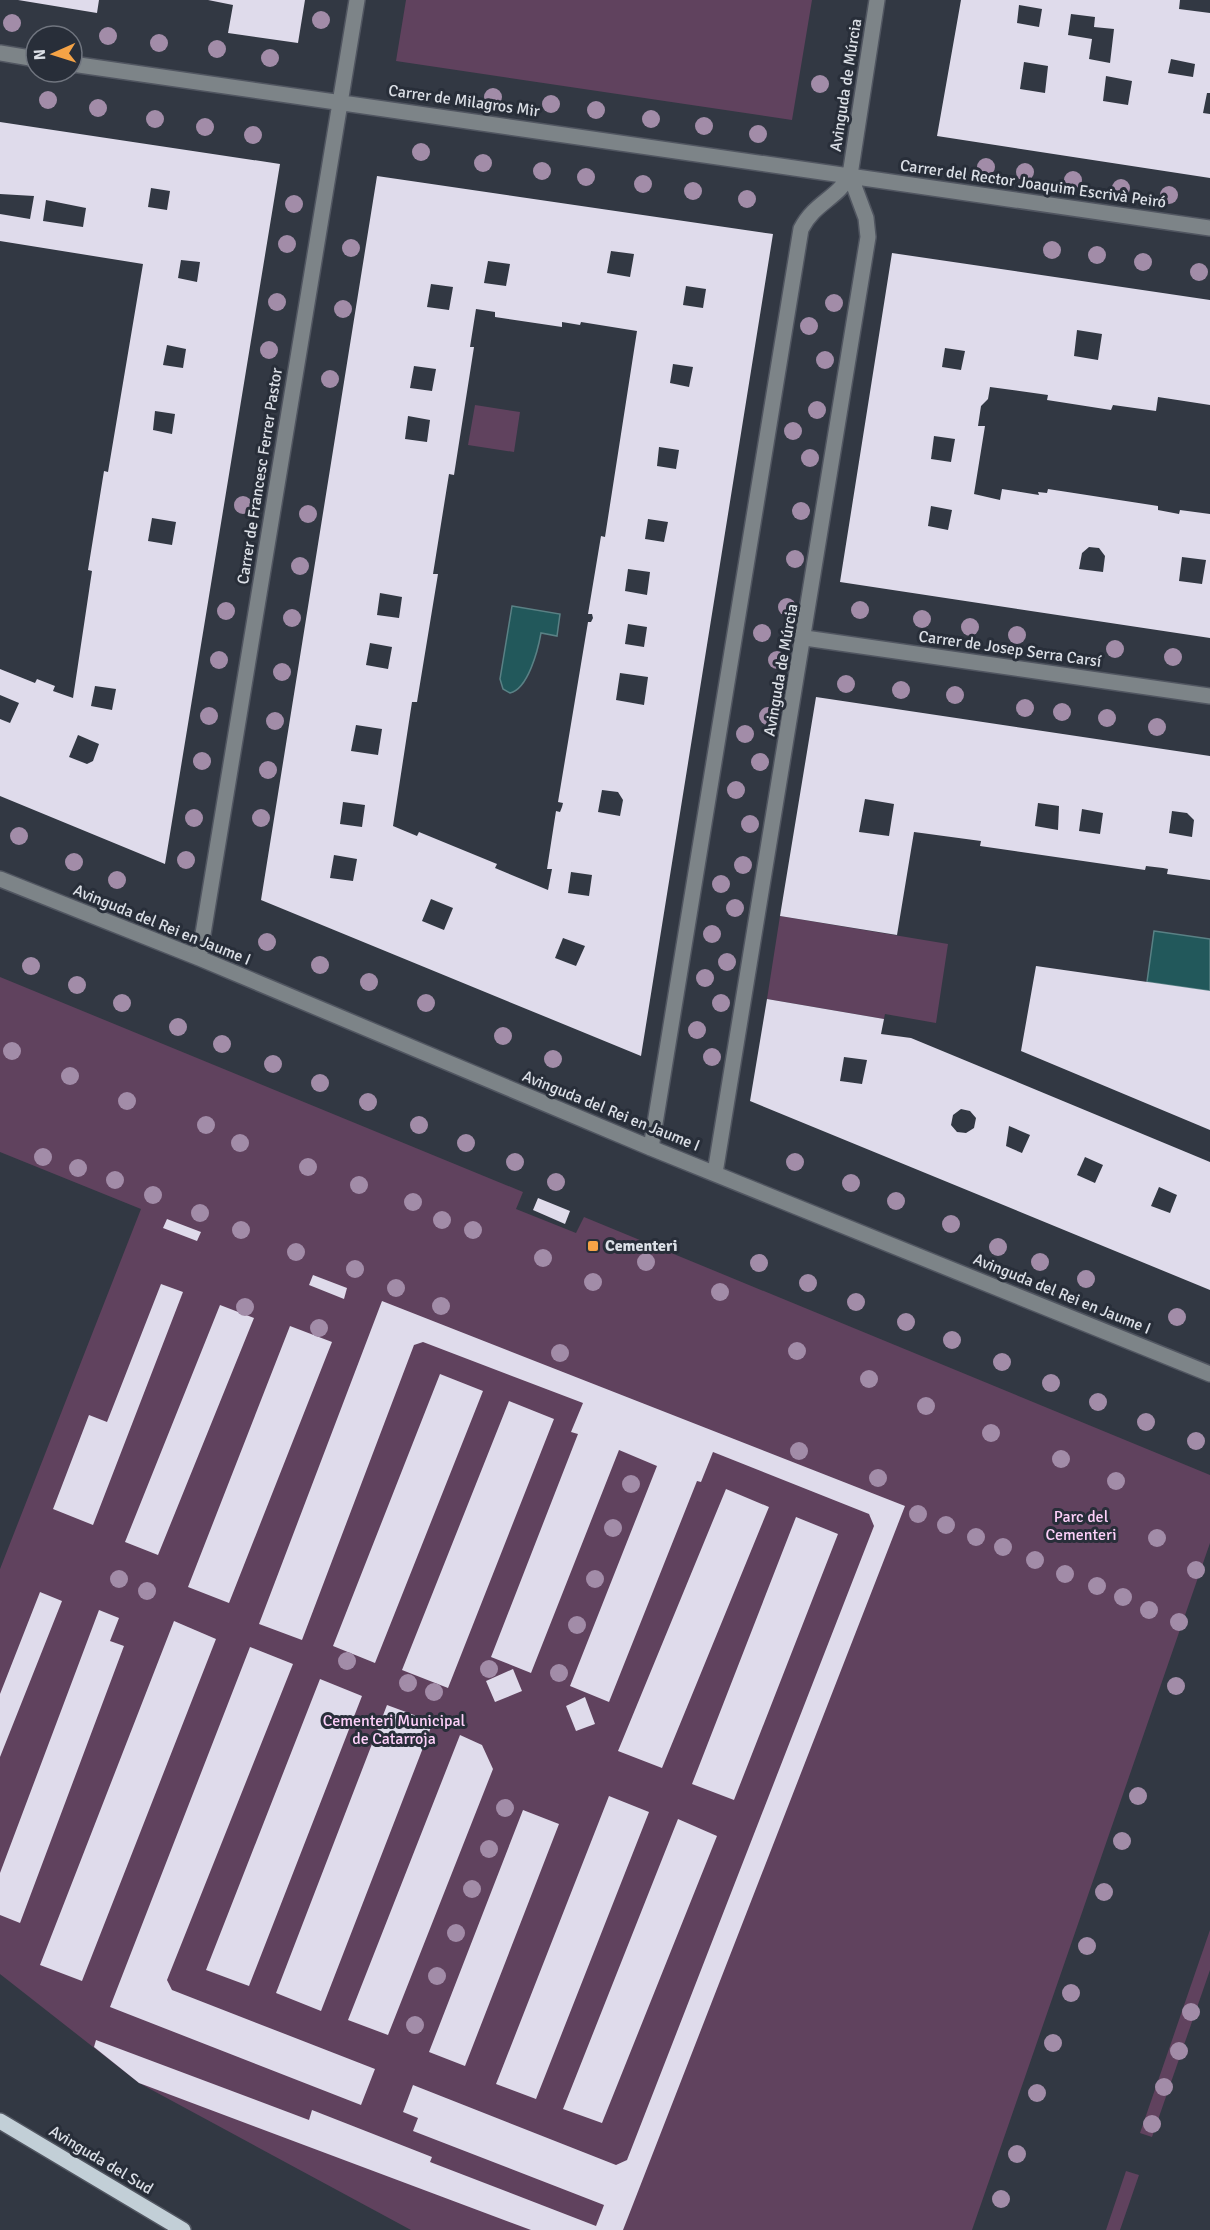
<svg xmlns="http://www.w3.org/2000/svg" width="1210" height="2230" font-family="Signika,sans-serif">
  <rect width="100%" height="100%" fill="#323843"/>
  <path fill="#60425e" d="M406,0H812L792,120L396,61Z
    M475,405L520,412L514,452L468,445Z
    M780,916L948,944L936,1023L885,1014L884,1019L767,999Z
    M0,977L523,1192L516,1209L576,1233L584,1217L1210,1475V1543L972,2230H411L139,2083L0,1974V1569L141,1209L0,1152Z
    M1210,1930V1970L1152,2137L1140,2133Z
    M1126,2171L1139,2175L1120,2230H1106Z"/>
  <path fill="#22585b" stroke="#5a8185" stroke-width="1.5" d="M512,606L560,614L557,636L541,633C538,650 528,689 510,693L503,689L500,679Z
    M1154,931L1210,939V991L1147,982Z"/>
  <path fill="#dfdbeb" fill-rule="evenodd" d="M18,0H99L97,13Z
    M208,0H305L298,43L228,33L233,5Z
    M961,0H1180L1179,9L1210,13V93H1207L1203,113L1210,114V178L937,136ZM1019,5L1042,9L1039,27L1017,23ZM1071,14L1095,17L1094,27L1114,29L1110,63L1089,59L1092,39L1068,35ZM1171,59L1195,64L1193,77L1168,73ZM1024,62L1048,66L1045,93L1020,89ZM1106,76L1132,81L1128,105L1103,101Z
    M0,122L280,164L165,864L0,796V719L10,723L19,703L0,695V669L35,683L37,679L55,686L53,691L73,698L92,571L88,570L104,471L108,472L143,264L0,241V214L30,219L34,196L0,194ZM151,188L170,191L167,210L148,207ZM46,200L86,208L83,227L43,221ZM181,260L200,262L197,282L178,278ZM167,345L186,349L183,368L163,365ZM155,411L175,414L172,434L153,430ZM152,518L176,522L172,545L148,541ZM95,686L116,689L112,710L91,706ZM78,735L99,744L93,761L87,764L69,757Z
    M377,176L773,234L641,1056L261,900ZM611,251L634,254L630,277L607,273ZM488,261L510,264L506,286L484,283ZM431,284L453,287L449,310L427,307ZM686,286L706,289L703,308L683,305ZM476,309L495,312V317L562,327V322L580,325L581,322L637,331L605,537L601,536L588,614H592L593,618L591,622H588L558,802L563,803L562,807L560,812L556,811L547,869H552L548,890L495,868L497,864L419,832L417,836L393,826L412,702H417L438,574H433L449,474L454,475L474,347H470ZM673,364L693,367L689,387L670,383ZM414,366L436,369L432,391L410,388ZM408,416L430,420L427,442L405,439ZM659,447L679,450L676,469L657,466ZM648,519L668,522L664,542L645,539ZM628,569L650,572L647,595L625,591ZM380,593L402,597L399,618L377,615ZM628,624L647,627L644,647L625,644ZM370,643L392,647L388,669L366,665ZM620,673L648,677L644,705L616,700ZM356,725L382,729L378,755L351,751ZM602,790L618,792L623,800L620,816L598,812ZM343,802L365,805L362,827L340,824ZM334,855L357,859L353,881L330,878ZM571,872L592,875L589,896L568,893ZM431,899L453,908L444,930L422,921ZM563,938L585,946L576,966L555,958Z
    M892,253L1210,300V405L1158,397L1156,411L1113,405L1111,410L1047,400L1048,395L990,387L988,399L981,406L978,426H985L974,494L1000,500L1002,489L1039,495L1038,492L1047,493L1048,489L1158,506V510L1179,514L1180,510L1210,514V638L840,582ZM1077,330L1102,334L1098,360L1074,356ZM945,348L965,351L961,370L942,367ZM934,436L955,439L951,462L931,459ZM931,506L952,510L948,530L928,526ZM1089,547L1099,548L1105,556L1103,572L1079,569L1082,553ZM1182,557L1206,560L1202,584L1179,581Z
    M816,697L1210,756V880L1167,874L1168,869L1163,868L1146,866L1145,870L980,846L981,841L914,832L897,935L780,916ZM865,799L894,804L889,836L859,832ZM1038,803L1059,806L1058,830L1035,826ZM1082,809L1103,813L1100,834L1079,831ZM1172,811L1187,813L1194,820L1192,837L1169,833Z
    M1036,966L1210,991V1130L1021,1051Z
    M767,999L884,1019L881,1034L911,1038L1210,1162V1290L750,1101ZM844,1057L867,1060L862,1084L840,1081ZM961,1109L970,1111L976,1118L974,1128L966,1133L957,1132L951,1125L953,1115ZM1009,1126L1030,1135L1022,1153L1006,1146ZM1085,1157L1103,1165L1095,1183L1077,1175ZM1159,1187L1177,1195L1170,1213L1151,1206Z
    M538,1198L570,1211L565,1224L533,1210Z
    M167,1219L201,1232L197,1241L163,1228Z
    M313,1275L347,1288L344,1299L309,1285Z
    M161,1284L183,1292L93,1525L53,1509L89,1415L107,1422Z
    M382,1301L905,1506L623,2230H531L139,2083L94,2047L96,2040L309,2120L312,2110L432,2157L430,2162L596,2226L604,2205L413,2131L418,2118L403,2112L413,2085L616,2165L627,2160L874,1526L869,1514L713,1452L701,1482L697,1481L609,1702L570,1686L657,1466L619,1450L531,1673L491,1657L578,1434L571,1432L583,1403L423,1342L414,1345L302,1640L259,1624Z
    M220,1305L254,1318L158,1555L125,1542Z
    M290,1326L332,1342L229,1603L188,1587Z
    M440,1374L483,1391L375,1663L333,1646Z
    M509,1401L554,1419L448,1688L402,1670Z
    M726,1489L769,1507L662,1768L618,1751Z
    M796,1517L838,1534L734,1800L692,1784Z
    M40,1592L62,1601L0,1757V1694Z
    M99,1610L119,1618L110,1641L124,1646L20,1923L0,1915V1873Z
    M174,1621L216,1639L82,1981L40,1965Z
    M250,1647L293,1664L167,1980L172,1990L375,2069L361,2105L110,2007Z
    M513,1669L522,1691L495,1702L486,1681Z
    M320,1679L362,1696L249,1986L206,1970Z
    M585,1697L595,1724L576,1731L566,1706Z
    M387,1705L433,1722L321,2011L276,1993Z
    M460,1735L482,1745L493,1769L388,2035L348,2020Z
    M609,1796L649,1812L536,2099L496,2084Z
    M523,1810L559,1824L465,2066L429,2052Z
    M678,1819L717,1836L602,2123L563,2109Z"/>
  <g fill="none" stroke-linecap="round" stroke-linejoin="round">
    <defs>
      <path id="minor" d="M0,53L36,59
        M72,64L1210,228
        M805,638L1210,696
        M0,879L199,958L651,1148L1210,1374
        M199,958L357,0
        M651,1148L801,229C815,202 837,199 850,175
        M715,1173L868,237L866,218L850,175L877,0"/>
      <path id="major" d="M0,2121L183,2230"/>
    </defs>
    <use href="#minor" stroke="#515661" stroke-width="18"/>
    <use href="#major" stroke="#515661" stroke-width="18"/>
    <use href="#minor" stroke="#7d8488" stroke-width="15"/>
    <use href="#major" stroke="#c2cfd7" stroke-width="15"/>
  </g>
  <g fill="#a28ca8">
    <circle cx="321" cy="20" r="9"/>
    <circle cx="12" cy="23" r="9"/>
    <circle cx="108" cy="36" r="9"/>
    <circle cx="159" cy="43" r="9"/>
    <circle cx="217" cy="49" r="9"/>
    <circle cx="270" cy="58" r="9"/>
    <circle cx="820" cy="84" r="9"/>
    <circle cx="493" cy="97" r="9"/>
    <circle cx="48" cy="100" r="9"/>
    <circle cx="551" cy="104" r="9"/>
    <circle cx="98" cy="108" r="9"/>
    <circle cx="596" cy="110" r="9"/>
    <circle cx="155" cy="119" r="9"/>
    <circle cx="651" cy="119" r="9"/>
    <circle cx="704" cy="126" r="9"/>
    <circle cx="205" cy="127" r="9"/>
    <circle cx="758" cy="134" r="9"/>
    <circle cx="253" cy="135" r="9"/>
    <circle cx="421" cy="152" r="9"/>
    <circle cx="483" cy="163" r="9"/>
    <circle cx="986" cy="167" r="9"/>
    <circle cx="542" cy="171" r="9"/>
    <circle cx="1025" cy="172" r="9"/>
    <circle cx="586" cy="177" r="9"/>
    <circle cx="1073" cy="180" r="9"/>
    <circle cx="643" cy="184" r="9"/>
    <circle cx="1121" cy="188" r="9"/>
    <circle cx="693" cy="191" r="9"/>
    <circle cx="1169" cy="195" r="9"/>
    <circle cx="747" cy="199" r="9"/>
    <circle cx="294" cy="204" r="9"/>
    <circle cx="287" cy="244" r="9"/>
    <circle cx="351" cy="248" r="9"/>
    <circle cx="1052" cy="250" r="9"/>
    <circle cx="1097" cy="255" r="9"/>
    <circle cx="1143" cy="262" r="9"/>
    <circle cx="1199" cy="272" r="9"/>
    <circle cx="277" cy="302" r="9"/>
    <circle cx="834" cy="303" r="9"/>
    <circle cx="343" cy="309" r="9"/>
    <circle cx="809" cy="326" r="9"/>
    <circle cx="269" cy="350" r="9"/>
    <circle cx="825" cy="360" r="9"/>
    <circle cx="330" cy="379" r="9"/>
    <circle cx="817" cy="410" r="9"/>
    <circle cx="793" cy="431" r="9"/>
    <circle cx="810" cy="458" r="9"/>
    <circle cx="243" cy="505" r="9"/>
    <circle cx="801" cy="511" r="9"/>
    <circle cx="308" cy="514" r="9"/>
    <circle cx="795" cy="559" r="9"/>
    <circle cx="300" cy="566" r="9"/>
    <circle cx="787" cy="607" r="9"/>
    <circle cx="860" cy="610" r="9"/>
    <circle cx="226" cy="611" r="9"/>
    <circle cx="292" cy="618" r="9"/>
    <circle cx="922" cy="619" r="9"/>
    <circle cx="970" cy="627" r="9"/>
    <circle cx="762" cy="633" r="9"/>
    <circle cx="1017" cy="635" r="9"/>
    <circle cx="1115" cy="649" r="9"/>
    <circle cx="1173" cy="657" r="9"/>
    <circle cx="219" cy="660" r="9"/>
    <circle cx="777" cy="660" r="9"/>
    <circle cx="282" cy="672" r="9"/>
    <circle cx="846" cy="684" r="9"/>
    <circle cx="901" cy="690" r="9"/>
    <circle cx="955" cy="695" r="9"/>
    <circle cx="1025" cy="708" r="9"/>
    <circle cx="1062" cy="712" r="9"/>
    <circle cx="209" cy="716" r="9"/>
    <circle cx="768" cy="716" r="9"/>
    <circle cx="1107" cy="718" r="9"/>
    <circle cx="275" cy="721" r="9"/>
    <circle cx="1157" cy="727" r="9"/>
    <circle cx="745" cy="734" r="9"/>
    <circle cx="202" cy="761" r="9"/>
    <circle cx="760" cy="762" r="9"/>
    <circle cx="268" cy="770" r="9"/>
    <circle cx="736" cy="790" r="9"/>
    <circle cx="194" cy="818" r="9"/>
    <circle cx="261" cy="818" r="9"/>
    <circle cx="750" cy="824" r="9"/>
    <circle cx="19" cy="836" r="9"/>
    <circle cx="186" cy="860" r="9"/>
    <circle cx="74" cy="862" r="9"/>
    <circle cx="743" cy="865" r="9"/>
    <circle cx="117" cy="880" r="9"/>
    <circle cx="721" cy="884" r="9"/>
    <circle cx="735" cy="908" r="9"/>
    <circle cx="712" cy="934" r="9"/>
    <circle cx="267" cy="942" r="9"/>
    <circle cx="727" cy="962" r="9"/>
    <circle cx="320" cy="965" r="9"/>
    <circle cx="31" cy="966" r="9"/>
    <circle cx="705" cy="978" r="9"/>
    <circle cx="369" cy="982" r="9"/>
    <circle cx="77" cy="985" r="9"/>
    <circle cx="122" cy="1003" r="9"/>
    <circle cx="426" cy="1003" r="9"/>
    <circle cx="721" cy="1003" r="9"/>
    <circle cx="178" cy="1027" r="9"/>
    <circle cx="697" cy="1030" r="9"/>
    <circle cx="503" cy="1036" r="9"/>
    <circle cx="222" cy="1044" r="9"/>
    <circle cx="12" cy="1051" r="9"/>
    <circle cx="712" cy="1057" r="9"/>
    <circle cx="553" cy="1059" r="9"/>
    <circle cx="273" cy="1064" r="9"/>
    <circle cx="70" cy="1076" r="9"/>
    <circle cx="320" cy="1083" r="9"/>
    <circle cx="127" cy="1101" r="9"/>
    <circle cx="368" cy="1102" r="9"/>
    <circle cx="206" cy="1125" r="9"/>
    <circle cx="419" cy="1125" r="9"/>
    <circle cx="240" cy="1143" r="9"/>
    <circle cx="466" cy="1143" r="9"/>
    <circle cx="43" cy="1157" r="9"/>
    <circle cx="515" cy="1162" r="9"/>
    <circle cx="795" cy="1162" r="9"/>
    <circle cx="308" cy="1167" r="9"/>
    <circle cx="78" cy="1168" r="9"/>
    <circle cx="115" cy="1180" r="9"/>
    <circle cx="556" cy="1182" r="9"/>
    <circle cx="851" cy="1183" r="9"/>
    <circle cx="359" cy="1185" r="9"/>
    <circle cx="153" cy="1195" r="9"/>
    <circle cx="896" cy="1201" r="9"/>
    <circle cx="413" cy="1202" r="9"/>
    <circle cx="200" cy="1213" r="9"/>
    <circle cx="442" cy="1220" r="9"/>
    <circle cx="951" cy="1224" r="9"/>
    <circle cx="241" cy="1230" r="9"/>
    <circle cx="473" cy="1230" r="9"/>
    <circle cx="998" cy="1247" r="9"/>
    <circle cx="296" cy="1252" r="9"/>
    <circle cx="543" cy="1258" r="9"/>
    <circle cx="646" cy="1262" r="9"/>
    <circle cx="1040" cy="1262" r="9"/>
    <circle cx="759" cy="1263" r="9"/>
    <circle cx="355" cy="1269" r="9"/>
    <circle cx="1086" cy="1279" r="9"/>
    <circle cx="593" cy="1282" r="9"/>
    <circle cx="808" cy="1283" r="9"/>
    <circle cx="396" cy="1288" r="9"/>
    <circle cx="720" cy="1292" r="9"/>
    <circle cx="856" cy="1302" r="9"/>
    <circle cx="441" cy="1306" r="9"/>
    <circle cx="245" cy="1307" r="9"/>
    <circle cx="1177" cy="1317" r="9"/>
    <circle cx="906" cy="1322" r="9"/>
    <circle cx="319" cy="1328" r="9"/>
    <circle cx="952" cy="1340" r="9"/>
    <circle cx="797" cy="1351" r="9"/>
    <circle cx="560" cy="1353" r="9"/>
    <circle cx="1002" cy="1362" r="9"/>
    <circle cx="869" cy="1379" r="9"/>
    <circle cx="1051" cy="1383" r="9"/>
    <circle cx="1098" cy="1402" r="9"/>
    <circle cx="926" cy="1406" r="9"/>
    <circle cx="1146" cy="1422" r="9"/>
    <circle cx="991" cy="1433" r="9"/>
    <circle cx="1196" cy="1441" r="9"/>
    <circle cx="799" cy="1451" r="9"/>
    <circle cx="1061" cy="1459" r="9"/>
    <circle cx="878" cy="1478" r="9"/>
    <circle cx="1116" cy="1481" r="9"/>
    <circle cx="631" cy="1484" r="9"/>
    <circle cx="918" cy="1514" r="9"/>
    <circle cx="946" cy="1525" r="9"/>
    <circle cx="613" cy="1528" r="9"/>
    <circle cx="976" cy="1537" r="9"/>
    <circle cx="1157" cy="1538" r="9"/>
    <circle cx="1003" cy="1547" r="9"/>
    <circle cx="1035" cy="1560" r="9"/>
    <circle cx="1196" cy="1570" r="9"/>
    <circle cx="1065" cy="1574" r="9"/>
    <circle cx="119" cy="1579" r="9"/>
    <circle cx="595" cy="1579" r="9"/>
    <circle cx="1097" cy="1586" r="9"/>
    <circle cx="147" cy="1591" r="9"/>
    <circle cx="1123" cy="1597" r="9"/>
    <circle cx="1149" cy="1610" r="9"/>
    <circle cx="1179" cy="1622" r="9"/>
    <circle cx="577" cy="1625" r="9"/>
    <circle cx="347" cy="1661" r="9"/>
    <circle cx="489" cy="1669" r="9"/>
    <circle cx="559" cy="1673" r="9"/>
    <circle cx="408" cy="1683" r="9"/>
    <circle cx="1176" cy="1686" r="9"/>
    <circle cx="434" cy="1692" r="9"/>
    <circle cx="1138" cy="1796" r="9"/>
    <circle cx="505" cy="1808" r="9"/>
    <circle cx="1122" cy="1841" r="9"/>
    <circle cx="489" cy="1849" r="9"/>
    <circle cx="472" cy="1889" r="9"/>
    <circle cx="1104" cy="1892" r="9"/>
    <circle cx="456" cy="1933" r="9"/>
    <circle cx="1087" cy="1946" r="9"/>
    <circle cx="437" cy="1976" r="9"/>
    <circle cx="1071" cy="1993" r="9"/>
    <circle cx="1191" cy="2012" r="9"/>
    <circle cx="415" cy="2025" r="9"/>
    <circle cx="1053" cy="2043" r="9"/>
    <circle cx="1179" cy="2051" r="9"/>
    <circle cx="1164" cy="2087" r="9"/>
    <circle cx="1037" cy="2093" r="9"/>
    <circle cx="1152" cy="2124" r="9"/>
    <circle cx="1017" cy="2154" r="9"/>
    <circle cx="1001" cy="2199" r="9"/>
  </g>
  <rect fill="#f5a346" stroke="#282e39" stroke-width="2" x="587" y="1240" width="12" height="12" rx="3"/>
  <g text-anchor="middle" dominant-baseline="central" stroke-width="6" stroke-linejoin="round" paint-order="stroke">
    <g font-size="16" fill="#dce0e7" stroke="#282e39">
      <text transform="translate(846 85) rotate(-81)">Avinguda de Múrcia</text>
      <text transform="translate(464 101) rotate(8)">Carrer de Milagros Mir</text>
      <text transform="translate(1033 184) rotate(8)">Carrer del Rector Joaquim Escrivà Peiró</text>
      <text transform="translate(260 476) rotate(-81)">Carrer de Francesc Ferrer Pastor</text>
      <text transform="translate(1010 649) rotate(8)">Carrer de Josep Serra Carsí</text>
      <text transform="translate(781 670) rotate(-80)">Avinguda de Múrcia</text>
      <text transform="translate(162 925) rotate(22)">Avinguda del Rei en Jaume I</text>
      <text transform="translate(611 1111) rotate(22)">Avinguda del Rei en Jaume I</text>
      <text transform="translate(1062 1294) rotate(22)">Avinguda del Rei en Jaume I</text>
      <text transform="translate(101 2160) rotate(31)">Avinguda del Sud</text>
    </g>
    <g font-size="16" font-weight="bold" fill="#dce0e7" stroke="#282e39" text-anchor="start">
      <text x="605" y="1246">Cementeri</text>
    </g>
    <g font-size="16" fill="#fed0fa" stroke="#282e39">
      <text x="1081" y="1517">Parc del<tspan x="1081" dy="18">Cementeri</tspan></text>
      <text x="394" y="1721">Cementeri Municipal<tspan x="394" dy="18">de Catarroja</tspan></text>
    </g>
  </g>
  <g transform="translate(54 54) rotate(267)"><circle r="28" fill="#282e39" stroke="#70757f" stroke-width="1.5"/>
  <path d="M0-4.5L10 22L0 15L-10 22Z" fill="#f5a346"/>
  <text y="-9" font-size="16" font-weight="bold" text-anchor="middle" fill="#dce0e7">N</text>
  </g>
</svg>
